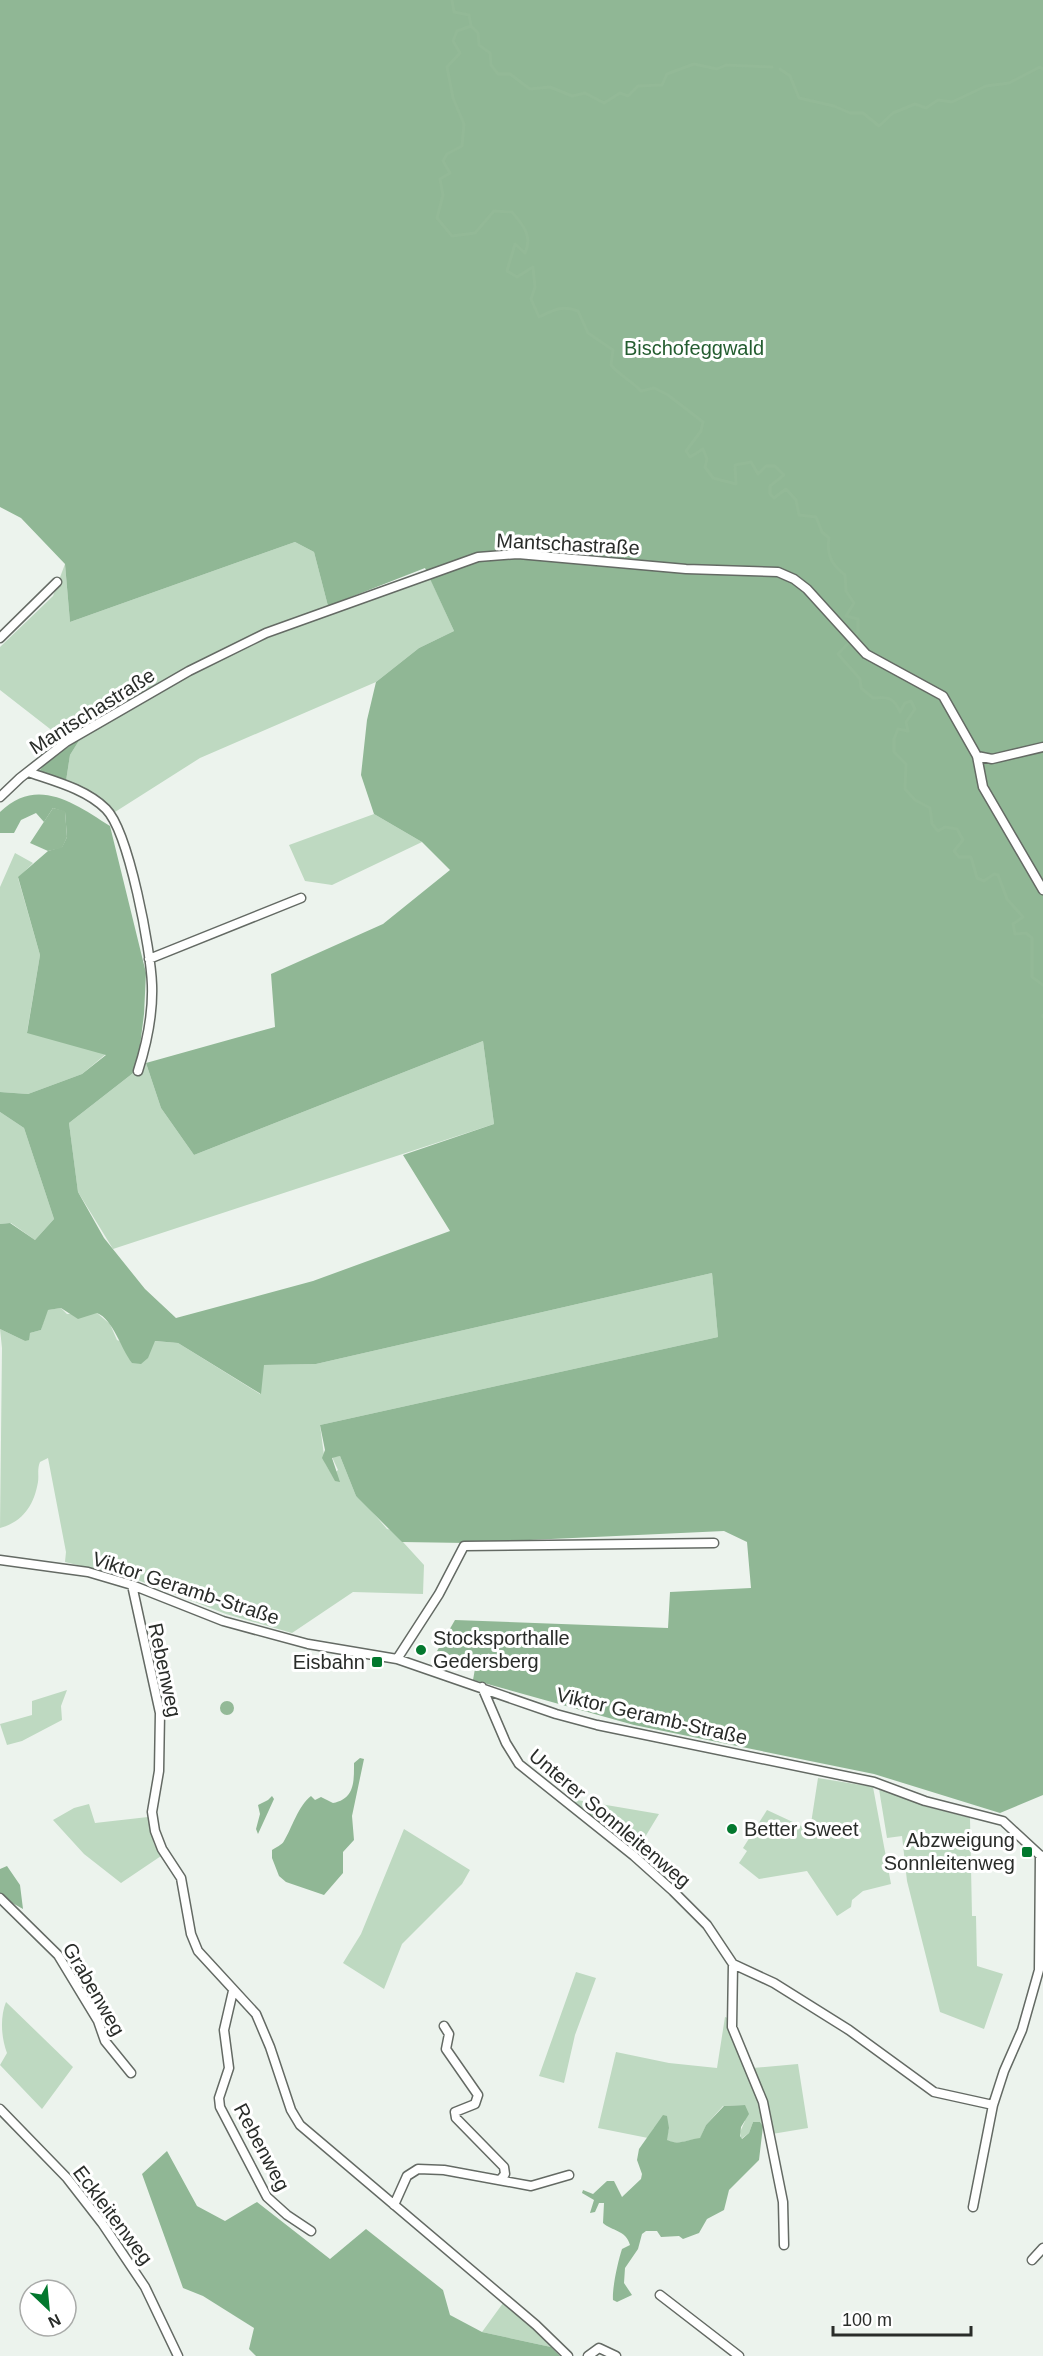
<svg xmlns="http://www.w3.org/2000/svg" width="1043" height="2356" font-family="Helvetica,sans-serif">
  <rect width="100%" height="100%" fill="#ecf3ed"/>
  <path fill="#bed9c1" d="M295,542L314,552L328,606C235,642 147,686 63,739L0,690V647L53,596L65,564L70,622Z
    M429,576L454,631L419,648L376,682L200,758L115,812L66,781L70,755L80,739L138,703L252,644Z
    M374,814L422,842L332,885L305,881L289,845Z
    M15,853L33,863L18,878L40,955L27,1032L106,1054L82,1074L28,1094L0,1092V887Z
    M483,1041L494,1124L113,1249L78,1192L69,1123L146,1063L161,1108L194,1155Z
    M0,1112L24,1128L54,1219L35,1240L11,1223L0,1224Z
    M712,1273L718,1337L320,1425L325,1463L332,1475L338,1470L332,1457L340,1456L356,1496L363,1501L387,1529L392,1530L424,1565L423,1594L353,1592L292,1633L226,1614L135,1579L65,1562L66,1552L48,1458L40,1462C37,1469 39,1475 38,1482C34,1505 23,1522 0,1528L2,1348L0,1329L25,1341L30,1333L41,1330L47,1310L61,1308L67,1314L97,1313L110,1324L117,1340L148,1352L154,1341L178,1343L260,1394L263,1365L316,1364Z
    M67,1690L61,1706L62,1720L22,1741L7,1745L0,1724L32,1715V1701Z
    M818,1778L873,1787L891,1884L863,1891L852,1900L851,1907L837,1916L807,1871L759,1879L739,1863L747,1851L743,1848L767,1810L810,1830Z
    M879,1789L924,1806L970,1818L972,1916H976L977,1966L1003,1974L984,2029L940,2012L907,1881L902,1836L887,1838Z
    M577,1800L659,1814L636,1852L575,1804L574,1801Z
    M89,1804L95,1823L148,1817L154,1844L161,1856L121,1883L84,1854L53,1820L74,1808Z
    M404,1829L470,1870L462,1884L402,1944L384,1989L343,1963L361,1934Z
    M576,1972L596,1978L575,2035L564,2083L539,2076Z
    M6,2002L73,2067L42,2109L0,2065L7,2053C1,2037 0,2017 6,2002Z
    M725,2017L728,2018L757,2090L765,2122L763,2126L760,2122H753L749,2133L741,2139L740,2132L745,2121V2105L723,2106L706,2125L700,2139C688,2139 679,2146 666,2140L669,2128H654L648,2138L598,2128L616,2052L669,2063L717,2068Z
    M798,2064L808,2128L772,2134L764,2095L753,2068Z
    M506,2299L551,2347L482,2332Z"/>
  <path fill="#90b795" d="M0,0H1043V1795L1000,1813L874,1774L634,1725L473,1680L476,1663L437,1651L455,1620L668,1628L670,1592L751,1588L747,1542L724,1531L467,1543L402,1542L356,1496L340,1456L332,1458L340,1482L335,1481L322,1458L325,1450L320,1425L718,1337L712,1273L316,1364L264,1365L261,1394L178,1343L155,1341L148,1358L141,1364L132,1363C121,1349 113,1319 97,1313L78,1319L61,1308L48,1310L41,1330L30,1333L29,1340L25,1341L0,1329V1224L10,1223L35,1240L54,1219L24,1128L0,1112V1092L28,1094L82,1074L106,1055L27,1033L40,955L18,877L48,851L62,847L67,837L65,812L53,808L44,822L36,813L21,820L14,833H0V812C37,776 74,803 110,826L146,973L144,1014L137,1070L69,1123L78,1192L104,1238L145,1289L176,1318L313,1281L450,1231L403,1155L494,1124L483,1041L194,1155L161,1108L146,1063L275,1027L271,974L383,924L450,870L422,842L374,814L361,775L367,720L376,682L419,648L454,631L425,568L328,606L314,552L295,542L70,622L65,564L21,518L0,507Z
    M80,739L70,755L66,781L41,775L40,770L47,761Z
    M360,1758L364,1759L352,1816L354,1840L343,1852V1873L324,1895L286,1882L279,1876L272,1858V1850C276,1847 282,1845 284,1841C292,1828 298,1806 311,1796L315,1800L321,1797L333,1803C355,1799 354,1781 354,1763Z
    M272,1796L274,1799L258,1834L256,1829L260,1814L258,1805L268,1800Z
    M7,1866L20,1885L23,1909L0,1896V1869Z
    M745,2105L749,2114L741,2127L740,2136L742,2139L749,2133L753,2122H760L763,2126L759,2160L729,2190L724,2210L707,2219L699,2233L683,2239L679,2236L661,2237L657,2231H646L642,2234L638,2249L625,2268L624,2283L632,2295L617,2302L613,2300C612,2288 618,2261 622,2249L630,2245C626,2230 612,2231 603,2223L604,2203H599L595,2212L590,2213L594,2200L582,2193L583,2190L593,2194L607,2181H614L622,2197L641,2179L642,2174L637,2160L639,2149L663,2115L667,2116L669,2128L667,2140C679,2146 688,2139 700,2138L706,2125L724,2106Z
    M167,2151L197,2206L225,2221L257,2202L330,2259L366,2229L443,2290L450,2315L482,2332L551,2347L560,2356H256L249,2349L254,2328L203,2296L183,2288L142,2174Z"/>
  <path fill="#93b997" d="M53,808L65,811L67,837L62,848L48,851L30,843Z
    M220 1708a7 7 0 1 1 14 0a7 7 0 1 1-14 0Z"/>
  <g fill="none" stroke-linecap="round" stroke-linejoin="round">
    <path stroke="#93b997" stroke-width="3" d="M452,0L454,12L469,15L471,26L457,31L453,41L460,53L447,67L453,98L464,124L462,146L447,154L443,161L450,173L440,179L443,195L437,218L452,236L475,233L494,211L512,212C523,225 533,236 525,253L515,244L507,271L517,277L533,267L535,287L531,299L539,317C554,310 562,305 578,311L588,333L613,350L611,365C620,376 632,381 641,391L654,388L668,395L703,422L701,431L686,451L690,457L703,449L707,459L705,467L713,478L736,484L735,465L751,462L758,474L766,466H775L784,475L770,486V494L774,498L786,489L796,500L799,515L816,517L822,532L829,538C826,555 832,565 845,575L846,591L854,603L846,616L858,619V633L838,654L860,679L861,688L873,698C888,696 894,698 900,712L905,703L911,701L915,709L906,722L908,731L898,729L894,739V752L906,764L905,789L915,800L930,808L932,824L938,831L945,827L957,829L963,840L954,851L959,857H971L977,878L984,881L994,874L998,875L1007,899L1023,917L1013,924L1015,934L1026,933L1032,938V977L1043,985
      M471,26L478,33L479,45L490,53L491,65L498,74H510L530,89L550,87L572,96L585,93L604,103L620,93L628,96L638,86L662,85L667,74L694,64L717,69L726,65L772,67
      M780,69L790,76L799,98L834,106L850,113H863L879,126L893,113L915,104L926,108L938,100L952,102L986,86L1009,83L1040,67L1043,69
      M1043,1015V1017"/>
    <defs>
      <path id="minor" d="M0,638L57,582
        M977,756L992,759L1043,747
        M28,772C54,781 86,789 106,809C129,832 151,951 152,985C153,1014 147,1043 138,1071
        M0,797L20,778L66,742L189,671L266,633L478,557L518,554L686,569L778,572L794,579L807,589L866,654L943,696L977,756L983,787L1043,890
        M149,959L301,898
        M0,1560L88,1572L132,1585L223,1621L308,1644L397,1659L556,1714L597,1725L874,1782L925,1801L1003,1821L1043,1858
        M132,1585L160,1713L159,1771L152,1812L155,1831L162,1849L181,1878L191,1934L198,1951L256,2014L270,2047L291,2110L300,2125L536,2325L568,2356
        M397,1659L439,1594L464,1546L714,1543
        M482,1687L506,1743L519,1764L634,1856L673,1891L707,1925L733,1964L774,1983L849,2030L934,2092L993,2105
        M0,1898L58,1955L98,2021L105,2041L131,2073
        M733,1964L732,2027L763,2102L783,2202L784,2245
        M233,1991L224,2030L229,2068L219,2098L220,2107L267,2197L287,2215L311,2231
        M444,2026L449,2034L446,2049L478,2095L475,2104L455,2112L456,2118L504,2167L505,2174L500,2180
        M0,2109L67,2178L102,2223L145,2287L178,2356
        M394,2205L407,2176L418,2169L444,2170L531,2186L569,2175
        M973,2207L993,2105L1004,2071L1022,2030L1039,1970L1040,1855
        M1032,2260L1043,2248
        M660,2295L739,2356
        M588,2356L599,2348L616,2356"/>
    </defs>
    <use href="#minor" stroke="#646a64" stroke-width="11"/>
    <use href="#minor" stroke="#fff" stroke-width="8"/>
  </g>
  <g fill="#03782e" stroke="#fff" stroke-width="2">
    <circle cx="421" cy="1650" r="6"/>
    <rect x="371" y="1656" width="12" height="12" rx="3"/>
    <circle cx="732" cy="1829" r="6"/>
    <rect x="1021" y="1846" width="12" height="12" rx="3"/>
  </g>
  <g text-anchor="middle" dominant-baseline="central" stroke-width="6" stroke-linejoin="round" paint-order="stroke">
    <g font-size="20" fill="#245d30" stroke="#fff">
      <text x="694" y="348">Bischofeggwald</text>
    </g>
    <g font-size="20" fill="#292c29" stroke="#fff">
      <text transform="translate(568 544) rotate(3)">Mantschastraße</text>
      <text transform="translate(92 711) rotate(-32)">Mantschastraße</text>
      <text transform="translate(186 1588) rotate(18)">Viktor Geramb-Straße</text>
      <text transform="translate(165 1670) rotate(78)">Rebenweg</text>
      <text transform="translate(652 1716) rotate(13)">Viktor Geramb-Straße</text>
      <text transform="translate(610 1818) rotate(40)">Unterer Sonnleitenweg</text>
      <text transform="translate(94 1989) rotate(60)">Grabenweg</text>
      <text transform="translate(262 2147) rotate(62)">Rebenweg</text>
      <text transform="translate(113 2215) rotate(53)">Eckleitenweg</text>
    </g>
    <g font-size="20" fill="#292c29" stroke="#fff" text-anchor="start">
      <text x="433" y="1638">Stocksporthalle<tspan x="433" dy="23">Gedersberg</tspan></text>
      <text x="365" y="1662" text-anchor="end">Eisbahn</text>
      <text x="744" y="1829">Better Sweet</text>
      <text x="1015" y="1840" text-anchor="end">Abzweigung<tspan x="1015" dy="23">Sonnleitenweg</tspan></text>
    </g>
  </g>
  <g transform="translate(48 2308) rotate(154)"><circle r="28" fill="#ffffff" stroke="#a9aba9" stroke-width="1.5"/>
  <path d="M0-4.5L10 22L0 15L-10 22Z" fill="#03782e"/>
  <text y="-9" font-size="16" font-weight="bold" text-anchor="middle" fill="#292c29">N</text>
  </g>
  <path d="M833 2326v9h138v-9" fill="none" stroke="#292c29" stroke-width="3"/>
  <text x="842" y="2326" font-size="18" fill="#292c29" stroke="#ffffff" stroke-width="4.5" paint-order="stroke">100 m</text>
</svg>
